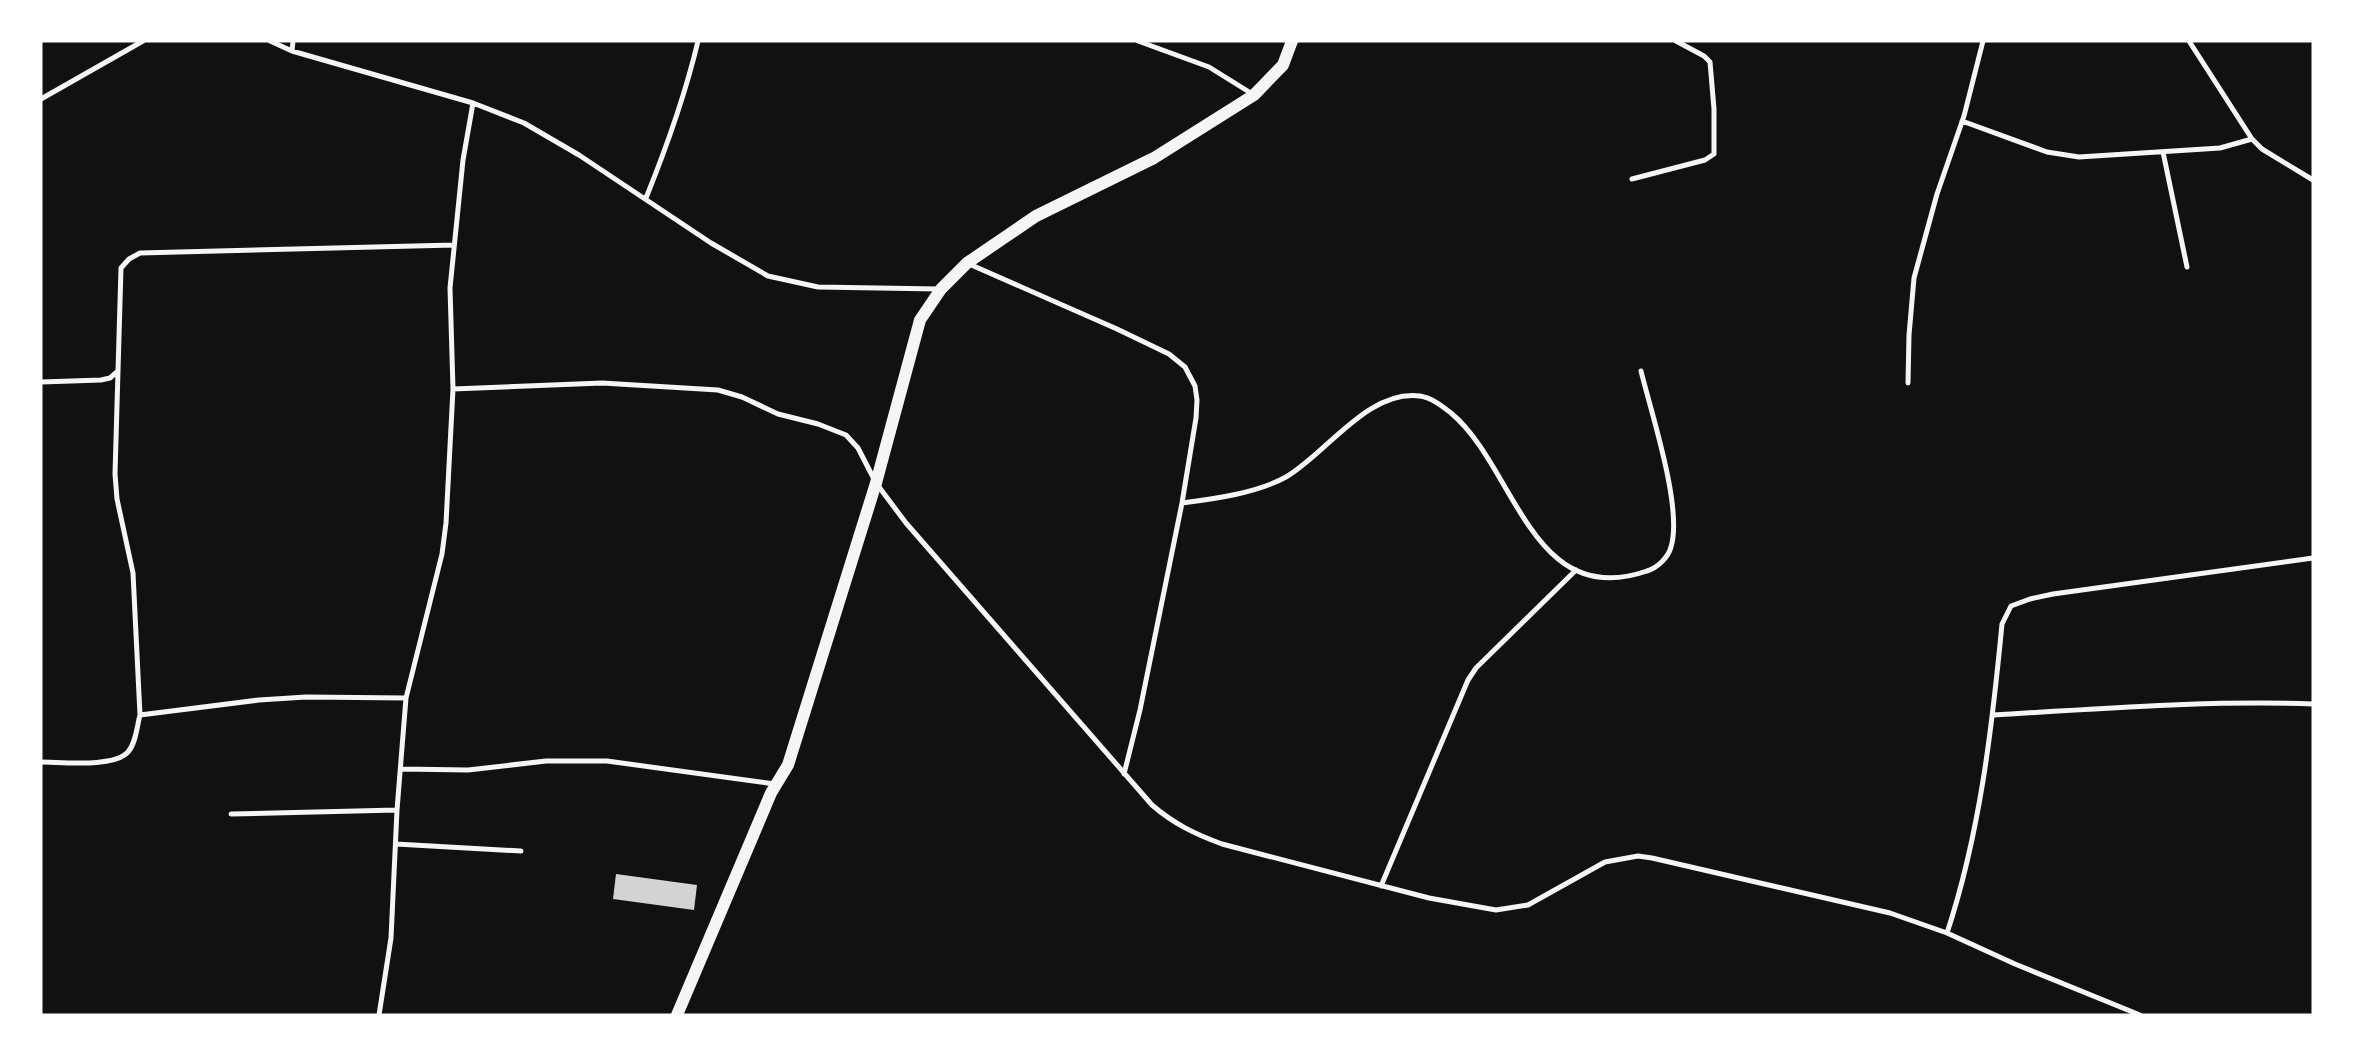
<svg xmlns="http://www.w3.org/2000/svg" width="2354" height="1056" font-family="Raleway,sans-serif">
  <rect width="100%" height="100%" fill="#111"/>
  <path fill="#d3d3d3" d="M616,874L697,885L694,910L613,899Z"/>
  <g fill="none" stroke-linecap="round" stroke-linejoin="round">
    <path stroke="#f5f5f5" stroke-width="5" d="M270,41L292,51L473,103L524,123L579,155L711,243L768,276L818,287L938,289
      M1138,41L1209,67L1254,95
      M2189,41L2252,139L2262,149L2313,180
      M292,51L293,41
      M41,99L143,41
      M1962,121L2047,152L2079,157L2220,148L2252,139
      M2163,152L2187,267
      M1632,179L1705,160L1714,154V109L1710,62L1704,56L1676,41
      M646,198C667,146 685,96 698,41
      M969,264L1117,329L1169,354L1185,367L1195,386L1197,400L1196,418L1182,503L1140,710L1124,774
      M118,371L115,474L117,499L133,573L140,715
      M41,382L101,380L110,378L118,371L121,268L129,259L140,253L454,245
      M1908,383L1909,335L1914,278L1937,194L1964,116L1983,41
      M453,389L602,383L718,390L742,397L778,414L818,424L846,435L858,448L876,483L906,523L1152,805C1174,824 1195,834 1222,844L1429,898L1496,910L1528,905L1605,862L1638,856L1652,858L1890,913L1947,933L2015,964L2140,1015
      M1182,503C1214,499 1257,493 1286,477C1326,454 1368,389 1420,396C1432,398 1442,406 1451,413C1516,467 1531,611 1647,571C1657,568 1668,558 1671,547C1683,508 1651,412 1641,371
      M1993,715C2100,709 2206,700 2313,704
      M41,762C62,762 114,768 128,752C136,743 137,726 140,715L259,700L306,697L406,698
      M401,769L468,770L546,761H607L775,784
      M231,814L397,810
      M396,844L521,851
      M1381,886L1468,680L1476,668L1576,570
      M1947,933C1980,833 1992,728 2002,624L2011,606L2030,599L2053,594L2313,558
      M379,1015L391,938L397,810L406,698L442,554L446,523L453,389L450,288L463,160L473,103"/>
    <path stroke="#f5f5f5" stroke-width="12" d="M677,1015L771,793L788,765L876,483L920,320L941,289L967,263L1036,216L1154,158L1254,95L1283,65L1292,41"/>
  </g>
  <rect width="2354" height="1056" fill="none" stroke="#ffffff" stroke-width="85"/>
</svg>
